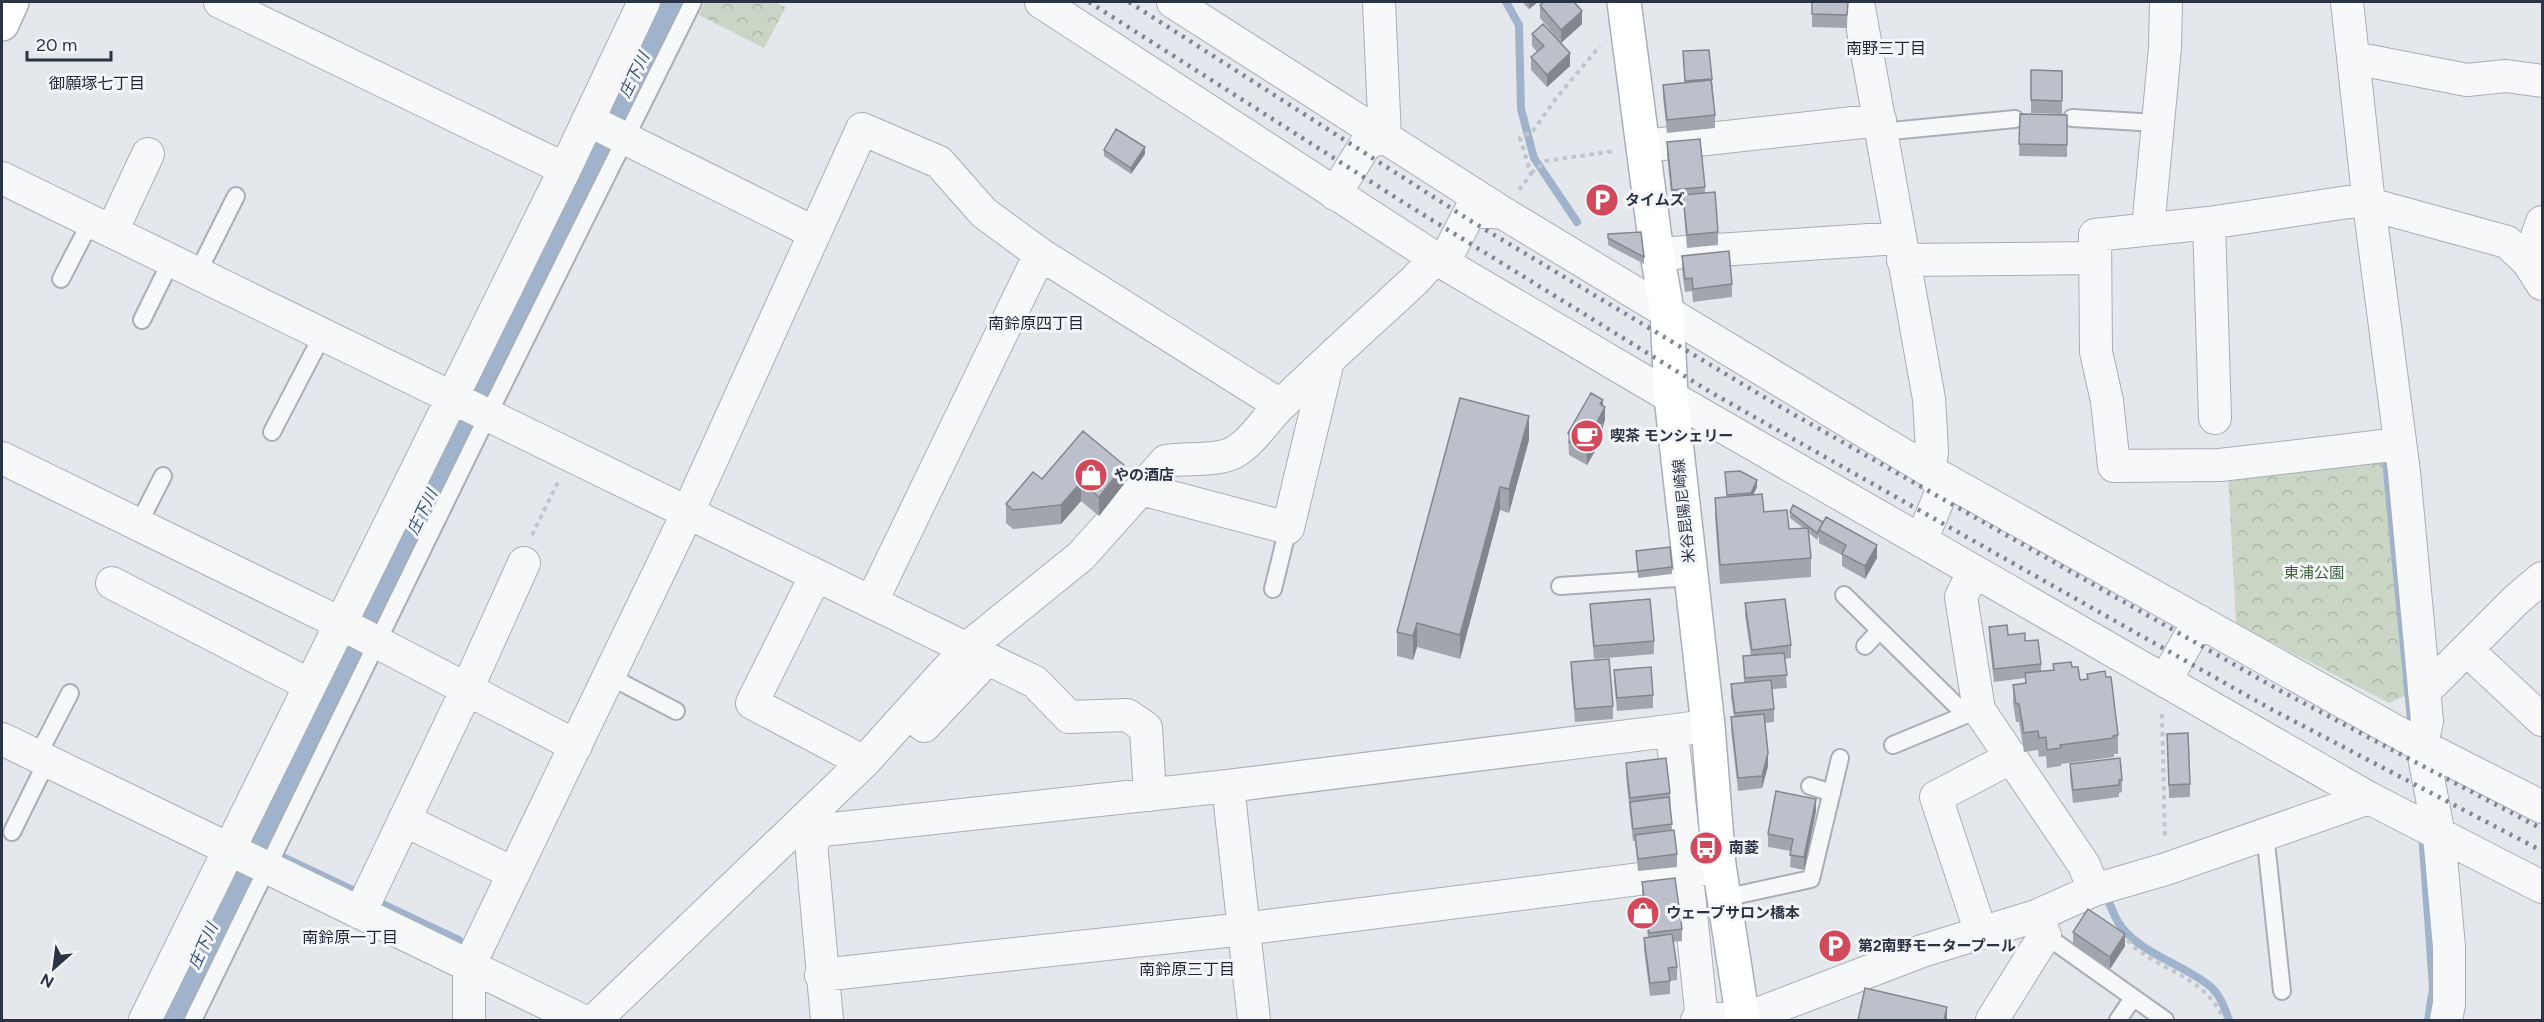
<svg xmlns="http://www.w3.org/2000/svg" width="2544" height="1022" font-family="Figtree,'Noto Sans JP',sans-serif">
  <defs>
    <pattern id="forest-crowns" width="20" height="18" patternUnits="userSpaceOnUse" patternTransform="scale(1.5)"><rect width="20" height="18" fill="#c9d6c5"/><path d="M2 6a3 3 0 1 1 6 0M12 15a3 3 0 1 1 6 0" fill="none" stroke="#adb8ab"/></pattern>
  </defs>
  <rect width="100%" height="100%" fill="#e4e7ec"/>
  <path fill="url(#forest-crowns)" d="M705,2H775L786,7L764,48L699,15Z
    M2382,459L2406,695L2389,703L2236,624L2228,473Z"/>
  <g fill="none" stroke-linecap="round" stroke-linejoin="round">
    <path stroke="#9fb4cc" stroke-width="8" d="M1506,2L1519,25L1521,109L1534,158L1577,222
      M2385,451L2412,730
      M2422,833L2433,988L2428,1020
      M255,841L269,849
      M283,857L459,940L467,955
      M2108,900C2111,907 2114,915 2118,922C2139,955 2184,963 2212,988C2221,997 2225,1009 2229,1020"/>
    <path stroke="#9fb4cc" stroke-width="51" d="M171,1020L206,936L386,588L669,2"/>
    <defs>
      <path id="lane" d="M2072,118L2158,123
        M1881,132L2015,119
        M198,272L236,196
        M61,279L91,221
        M142,320L172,259
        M272,432L323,334
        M138,525L163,476
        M1560,586L1691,577
        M1273,589L1288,528
        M1844,595L1966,715
        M1865,646L1880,630
        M609,676L676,711
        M1893,745L1975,711
        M37,757L70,693
        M1810,786L1832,793
        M12,832L47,761
        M2265,833L2282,991
        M1724,898L1811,879L1840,758
        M2045,935L2165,1020
        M193,1020L488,415L693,2
        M2118,1020L2133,998"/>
      <path id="street" d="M220,2L565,169
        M1041,2L1435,258L1671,397L2369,798L2542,887
        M1173,2L1503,213L1930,471L2422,746L2542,807
        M1858,2L1929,399L1932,451L1930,471L1943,488L1921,541
        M2347,2L2369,204L2404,472L2427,721L2422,746L2439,835L2449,947V1004L2446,1020
        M2354,58L2467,80L2506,76L2542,81
        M588,120L815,233
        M1644,146L1880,120
        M2,178L1035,682L1069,717L1127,715L1146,728L1150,795
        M1335,194L1367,142L1385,138L1379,2
        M2369,204L2507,242L2528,262L2542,284
        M2209,223L2095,235L2096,352L2107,401L2114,466L2220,465L2400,444
        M2148,229L2165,48L2166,2
        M112,231L148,154
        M1657,254L1899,238
        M1903,260L2095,258
        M2528,262L2542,222
        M2215,418L2209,223L2368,199
        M2,458L340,623L576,746
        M1141,489L1288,528L1328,361
        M1974,571L1961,597L1979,710L2084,865L2094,890
        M816,575L752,703L864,762
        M112,583L310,685
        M872,601L1040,254
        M2467,650L2542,720
        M2165,681L2199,621
        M2424,692L2516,600L2542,578
        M924,726L977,670L981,656
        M1672,732L1702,1020
        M2,739L581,1020
        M1228,786L1254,1020
        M404,820L513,873
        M360,913L467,689L524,563
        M1981,933L1936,797L2012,757
        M821,975L1244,929L1687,873L1719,865
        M145,1020L565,169L644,2
        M469,1020V966L688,512L862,129L939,162L984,213L1040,254L1280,405
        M595,1020L864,762L966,649L1081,556L1166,461C1189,457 1219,463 1238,450C1256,438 1267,417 1283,403C1326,361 1371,321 1415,280L1435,258L1449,252L1471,210L1503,213
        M827,1020L811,842L823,830L1228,786L1708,726
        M1697,1020L1743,1018L1760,1013L1922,951L2036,916L2094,890L2166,869L2369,798
        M1992,1020L2045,935L2036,916"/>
      <path id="secondary" d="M1624,2L1657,254L1667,310L1671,397L1708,726L1719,865L1743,1020
        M2,24L12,2"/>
    </defs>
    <use href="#lane" stroke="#a9aeb7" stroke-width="20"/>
    <use href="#street" stroke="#a9aeb7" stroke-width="34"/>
    <use href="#secondary" stroke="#a9aeb7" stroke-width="36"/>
    <path stroke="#c2c5cb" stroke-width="4" stroke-dasharray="4.5 4.5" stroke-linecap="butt" d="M1531,173L1546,161L1614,151
      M1519,190L1531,174L1520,138L1533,131L1557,97L1600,46
      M532,535L558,482
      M2162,714L2165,839
      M2121,934C2127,939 2132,946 2138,950C2171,974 2207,980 2224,1020"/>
    <use href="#lane" stroke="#f7f8fa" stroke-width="16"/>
    <use href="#street" stroke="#f7f8fa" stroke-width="32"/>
    <use href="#secondary" stroke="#fff" stroke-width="33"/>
    <path stroke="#7d8696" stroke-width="4.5" stroke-dasharray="3 6" stroke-linecap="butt" d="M1089,2L1398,199L1712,393L2269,708L2542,851
      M1129,2L1471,221L1779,406L2279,690L2542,829"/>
  </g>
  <path fill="#a1a5ae" d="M1522,2H1538L1529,9Z
    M1812,2H1848L1847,28L1812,27Z
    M1540,5L1582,24L1561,43L1540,18Z
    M1532,34L1570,66L1547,87L1531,70V57L1537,52L1532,46Z
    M1683,58L1712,79L1715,115V128L1667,133L1663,97V85L1685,83Z
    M2031,70L2062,71V114L2031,113Z
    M2020,114L2067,115V157L2019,156Z
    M1667,142L1705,187V193L1718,232V245L1687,248L1683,202L1672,203L1667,155Z
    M1104,150L1145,154L1131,174L1104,156Z
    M1608,234L1644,257V264L1608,245Z
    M1682,256L1732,284V297L1693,302L1692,291L1685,292L1682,269Z
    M1603,405L1605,420L1603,425V437L1587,465L1569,455L1568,433Z
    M1529,440L1509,513L1500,510L1460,659L1417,647L1413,660L1397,656V632Z
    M1725,472L1757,487L1753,495L1764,512L1789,529L1803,528L1790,518V512L1877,558L1865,579L1842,566V555L1819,543V536L1817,540L1809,533L1811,558V577L1720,584L1715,517V498L1727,497Z
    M1042,479L1124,484L1099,516L1081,501L1061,524L1013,529L1006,523V504Z
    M1636,551L1672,567V574L1638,578Z
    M1745,603L1791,645V658L1785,659L1787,688L1772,689L1774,709V722L1765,723L1768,766L1762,788L1738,791L1731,730V717H1734L1731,697V684L1744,683L1743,656H1751L1745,616Z
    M1590,604L1654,641V654L1594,659L1590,616Z
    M1989,627L2025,641L2041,664V671L2053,670V664L2072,667L2080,680L2087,679V674L2118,735V754H2114V757L2061,764V766L2047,768L2046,756L2039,757L2038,750L2024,752L2019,722H2016L2013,703V685L2025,683V678L1994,682L1989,640Z
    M1571,662L1613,706V719L1575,722L1571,675Z
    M1614,670L1653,695V708L1617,711L1614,683Z
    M2167,734L2190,784V797L2169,798Z
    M1626,763L1670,793L1672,831L1677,854V867L1638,871L1635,841H1633L1630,815L1626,775Z
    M2070,764L2122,780V792L2119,793V797L2073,803L2070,777Z
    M1816,811L1804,870L1790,867L1791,851L1768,847V834Z
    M1642,882L1682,929V941L1673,942L1677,967V980L1670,981V994L1650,996L1644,950V938L1648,937L1642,895Z
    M2073,932L2125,946L2110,969L2073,945Z"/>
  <path fill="#83868d" d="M1529,2H1538L1529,9Z
    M1582,11V24L1561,43V30Z
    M1570,53V66L1547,87V75Z
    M1145,147V154L1131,174V168Z
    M1603,400V412L1605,407V420L1603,425V437L1587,465V452L1597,422L1600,404Z
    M1529,416V440L1509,513V489Z
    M1124,465V484L1099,516V497Z
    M1757,480V487L1751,499V493Z
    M1081,482V501L1061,524V505Z
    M1500,487V510L1460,659V635Z
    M1877,545V558L1865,579V566Z
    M1417,623V647L1413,660V636Z
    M1768,753V766L1762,788V776Z
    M1816,799V811L1804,870V857Z
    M2125,934V946L2110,969V957Z
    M1947,1007V1020H1944Z"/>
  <path fill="#bbc0ca" stroke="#83868d" stroke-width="1.5" d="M1544,2H1574L1582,11L1561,30L1540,5Z
    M1812,2H1848L1847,15L1812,14Z
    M1543,24L1570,53L1547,75L1531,57L1544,46L1532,34Z
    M1709,50L1712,79L1685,81L1683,51Z
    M2031,70L2062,71V101L2031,100Z
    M1711,80L1715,115L1667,120L1663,85Z
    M2020,114L2067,115V145L2019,144Z
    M1116,129L1145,147L1131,168L1104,150Z
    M1700,139L1705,187L1672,190L1667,142Z
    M1715,192L1718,232L1687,235L1683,195Z
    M1641,232L1644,257L1608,238V234Z
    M1729,251L1732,284L1693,289L1692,278L1685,279L1682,256Z
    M1591,393L1603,400L1600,404L1605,407L1597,422L1603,424L1587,452L1569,442L1572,436L1568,433Z
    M1460,398L1529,416L1509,489L1500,487L1460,635L1417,623L1413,636L1397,632Z
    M1083,431L1124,465L1099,497L1081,482L1061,505L1013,510L1006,504L1033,472L1042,479Z
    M1740,471L1757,480L1751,493L1727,495L1725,472Z
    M1762,494L1764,512L1787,510L1789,529L1808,528L1811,558L1720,565L1715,498Z
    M1793,505L1823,522L1817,533L1790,512Z
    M1826,517L1877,545L1865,566L1842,554L1846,545L1819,530Z
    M1670,547L1672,567L1638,571L1636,551Z
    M1650,599L1654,641L1594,646L1590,604Z
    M1785,599L1791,645L1752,650L1745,603Z
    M2007,625L2008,635L2025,633V641L2038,640L2041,664L1994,669L1989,627Z
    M1784,653L1787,675L1745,678L1743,656Z
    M1609,659L1613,706L1575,709L1571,662Z
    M2071,662L2072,667H2078L2080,680L2088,679L2087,674L2105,671L2106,677H2111L2118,735L2113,736L2114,738L2060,745L2061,748L2047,750L2046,737L2039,738L2038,731L2024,733L2019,704H2016L2013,685L2026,683L2025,673L2054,670L2053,664Z
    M1651,667L1653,695L1617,698L1614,670Z
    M1771,680L1774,709L1735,713L1731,684Z
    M1764,714L1768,753L1762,776L1738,778L1731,717Z
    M2188,733L2190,784L2169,785L2167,734Z
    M1666,758L1670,793L1630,798L1626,763Z
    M2120,758L2122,780H2119V785L2073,790L2070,764Z
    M1776,791L1816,799L1804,857L1790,855L1793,839L1768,834Z
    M1669,797L1672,824L1633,829L1630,802Z
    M1674,830L1677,854L1638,859L1635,835Z
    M1675,878L1682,929L1649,933L1642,882Z
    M2088,909L2125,934L2110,957L2073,932Z
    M1672,934L1677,967L1668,968L1670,981L1650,983L1644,938Z
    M1865,988L1947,1007L1944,1020H1858Z"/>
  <defs>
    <symbol id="parking-disc" viewBox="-11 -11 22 22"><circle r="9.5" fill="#d1495b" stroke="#f4f6f9"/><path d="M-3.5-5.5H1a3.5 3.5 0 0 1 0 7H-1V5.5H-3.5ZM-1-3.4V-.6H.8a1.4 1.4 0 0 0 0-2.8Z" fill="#fff"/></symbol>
    <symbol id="cafe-disc" viewBox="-11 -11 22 22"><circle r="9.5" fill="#d1495b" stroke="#f4f6f9"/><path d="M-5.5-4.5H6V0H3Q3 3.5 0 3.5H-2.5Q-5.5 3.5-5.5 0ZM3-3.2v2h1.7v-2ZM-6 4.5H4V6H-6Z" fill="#fff"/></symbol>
    <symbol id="shop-disc" viewBox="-11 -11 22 22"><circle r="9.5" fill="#d1495b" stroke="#f4f6f9"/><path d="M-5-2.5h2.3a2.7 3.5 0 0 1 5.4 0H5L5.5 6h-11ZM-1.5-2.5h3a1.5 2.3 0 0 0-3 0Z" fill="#fff"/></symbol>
    <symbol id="bus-disc" viewBox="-11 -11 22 22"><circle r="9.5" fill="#d1495b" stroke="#f4f6f9"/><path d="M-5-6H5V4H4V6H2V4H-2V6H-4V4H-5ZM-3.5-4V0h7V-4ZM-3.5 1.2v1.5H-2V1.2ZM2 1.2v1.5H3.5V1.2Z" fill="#fff"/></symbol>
  </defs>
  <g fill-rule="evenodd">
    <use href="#parking-disc" x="1583" y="181" width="38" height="38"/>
    <use href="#cafe-disc" x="1568" y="417" width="38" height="38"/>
    <use href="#shop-disc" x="1072" y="456" width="38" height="38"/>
    <use href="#bus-disc" x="1687" y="829" width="38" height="38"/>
    <use href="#shop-disc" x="1624" y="894" width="38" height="38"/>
    <use href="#parking-disc" x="1816" y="927" width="38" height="38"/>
  </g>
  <g text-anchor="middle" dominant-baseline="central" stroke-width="6" stroke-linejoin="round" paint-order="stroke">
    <g font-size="15" font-weight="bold" fill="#2b3445" stroke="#f4f6f9" text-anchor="start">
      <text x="1625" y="200">タイムズ</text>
      <text x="1610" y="436">喫茶 モンシェリー</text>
      <text x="1114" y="475">やの酒店</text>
      <text x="1729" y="848">南菱</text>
      <text x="1666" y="913">ウェーブサロン橋本</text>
      <text x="1858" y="946">第2南野モータープール</text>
    </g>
    <g font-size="15" fill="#2b3445" stroke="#f4f6f9">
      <text transform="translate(1684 511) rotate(-96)">米谷昆陽尼崎線</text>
    </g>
    <g font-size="15" fill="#3f6138" stroke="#f4f6f9">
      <text x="2314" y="573">東浦公園</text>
    </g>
    <g font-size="16" fill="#1d2536" stroke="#f4f6f9">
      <text x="1886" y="48">南野三丁目</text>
      <text x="97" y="83">御願塚七丁目</text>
      <text x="1036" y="323">南鈴原四丁目</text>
      <text x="350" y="937">南鈴原一丁目</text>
      <text x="1187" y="969">南鈴原三丁目</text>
    </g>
    <g font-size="16" font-style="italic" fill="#34527a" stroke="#f4f6f9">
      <text transform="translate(634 75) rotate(-64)">庄下川</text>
      <text transform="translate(422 512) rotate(-64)">庄下川</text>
      <text transform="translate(203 946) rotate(-66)">庄下川</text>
    </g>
  </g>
  <rect width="2544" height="1022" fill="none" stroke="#2b3445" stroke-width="6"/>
  <g transform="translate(54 968) rotate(208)" stroke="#f4f6f9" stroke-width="4.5" paint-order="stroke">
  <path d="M0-4.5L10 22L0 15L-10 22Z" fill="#2b3445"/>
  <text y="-9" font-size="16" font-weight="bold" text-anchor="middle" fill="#2b3445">N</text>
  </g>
  <path d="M27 51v9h84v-9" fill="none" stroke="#2b3445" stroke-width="3"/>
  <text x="36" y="51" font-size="18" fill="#2b3445" stroke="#f4f6f9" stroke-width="4.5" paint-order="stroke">20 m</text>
</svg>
